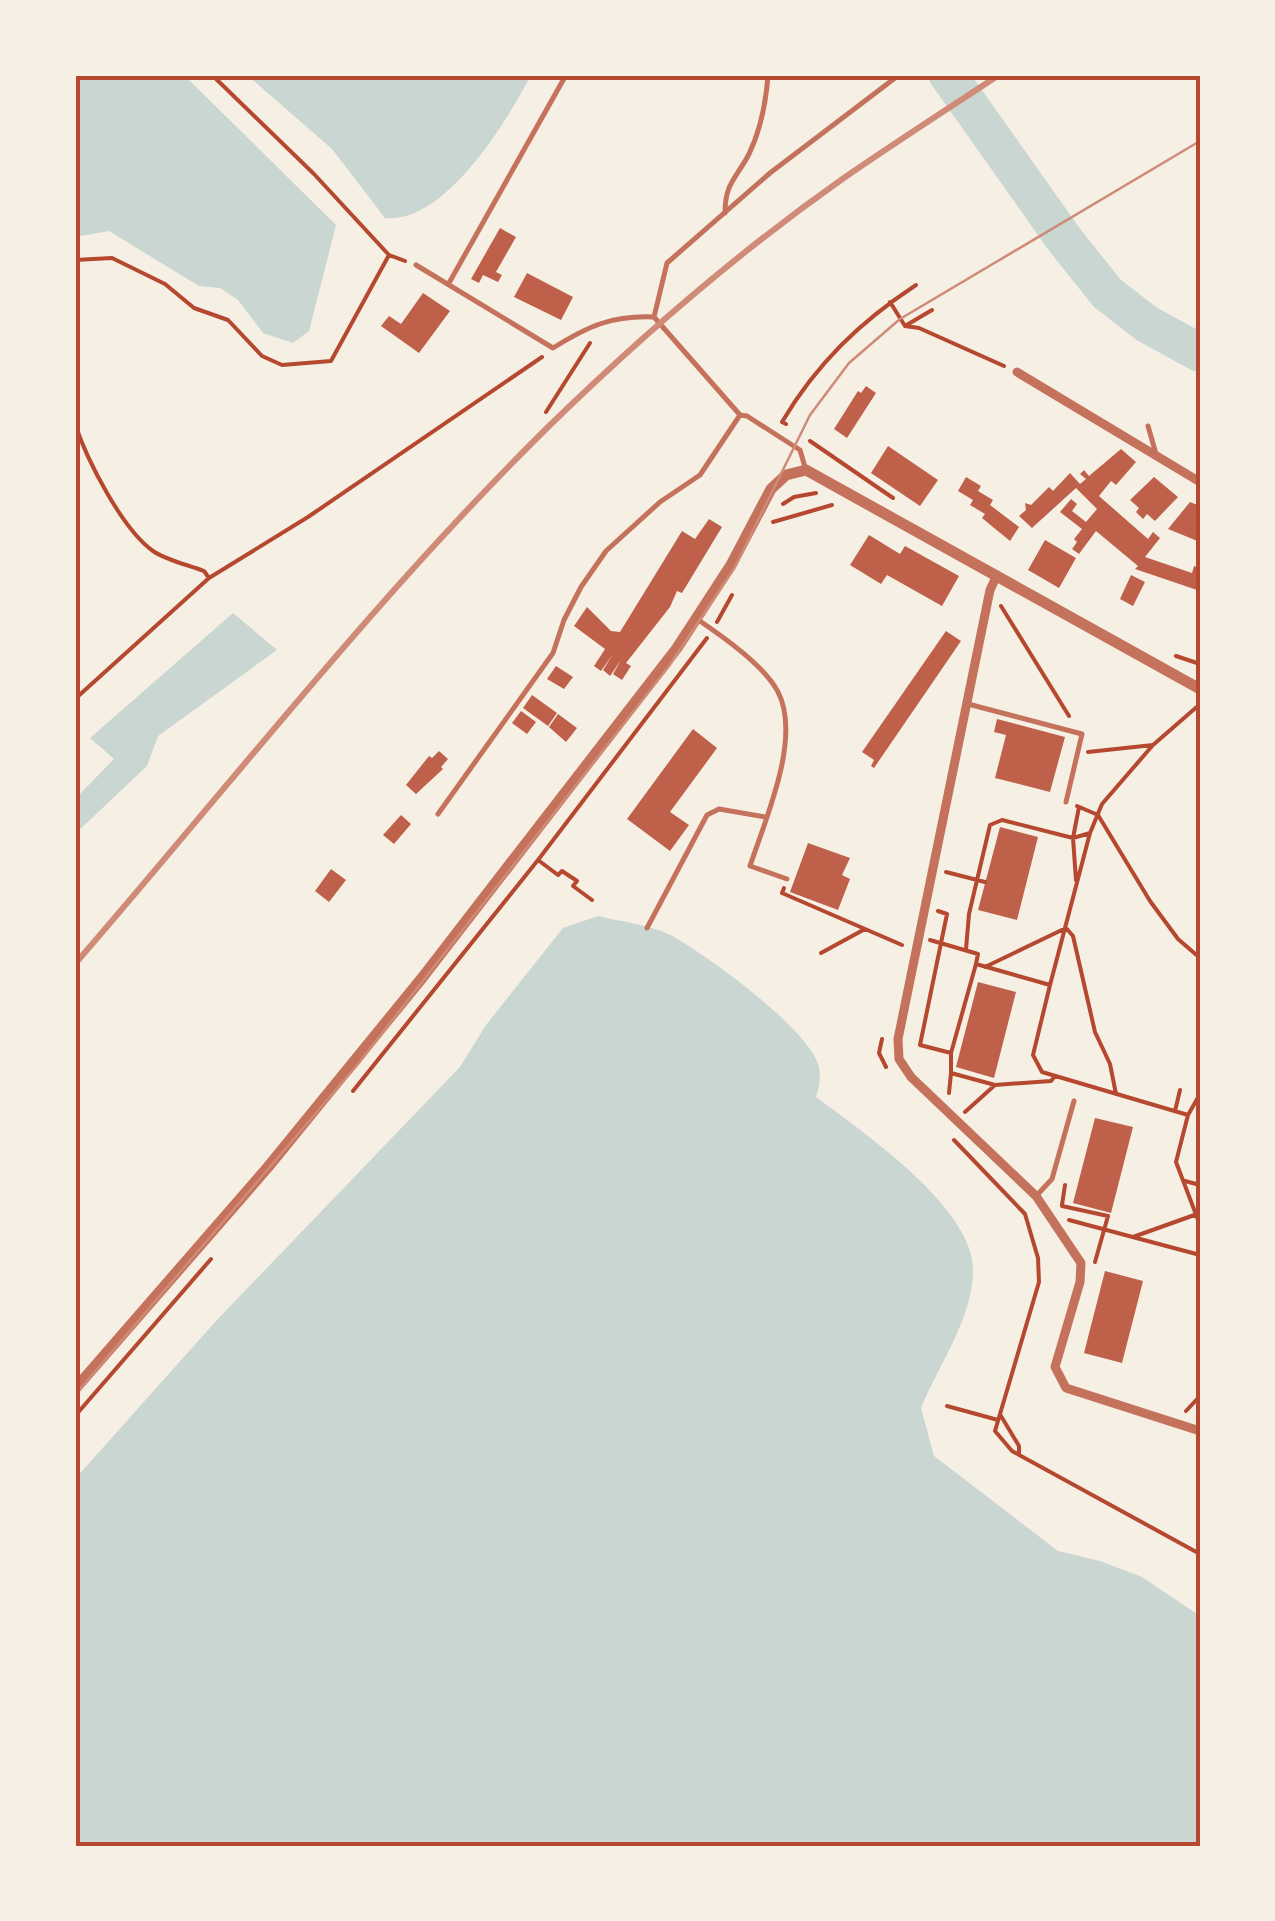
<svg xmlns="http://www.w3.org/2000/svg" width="1275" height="1921" font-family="'Source Serif 4',serif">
  <rect width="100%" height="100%" fill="#f6efe4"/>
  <path fill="#c9d6d2" d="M75,75H184L336,225L309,331L293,343L263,333L238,300L220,288L199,286L109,231L75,237Z
    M247,75H531C507,121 445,224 385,218L332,149Z
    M233,613L277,650L158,736L147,766L75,834V799L114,759L90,738Z
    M598,916C622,922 653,925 674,937C712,959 797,1021 816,1059C822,1070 820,1086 816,1097C861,1131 975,1208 973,1271C972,1320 939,1364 921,1408L934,1456L1058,1551L1100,1561L1142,1577L1200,1616V1846H75V1479L216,1321L460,1067L486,1025L563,928Z"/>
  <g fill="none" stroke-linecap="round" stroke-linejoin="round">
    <path stroke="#c9d6d2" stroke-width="38" d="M948,75L1064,239L1107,293L1147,324L1200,353"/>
  </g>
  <path fill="#bf614a" d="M500,228L516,237L496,272L502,275L498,282L483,275L479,283L471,279Z
    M527,273L573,297L561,320L514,297Z
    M423,293L450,311L419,353L381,326L389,316L401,324Z
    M866,386L876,393L847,438L834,429L858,391L861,393Z
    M888,446L938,480L920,506L871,473Z
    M1121,449L1136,462L1116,485L1111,481L1099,496L1148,539L1153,532L1160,538L1145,557L1192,573L1194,566L1200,568V591L1135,569L1138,566L1096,531L1079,554L1072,549L1077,542L1074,539L1082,529L1060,512L1071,499L1077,504L1072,511L1086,522L1097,509L1076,488L1032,528L1019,516L1026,510L1025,503L1031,505L1049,487L1053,491L1070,473L1080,484L1086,479L1080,474L1084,470L1089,476Z
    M966,477L981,486L978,491L993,500L990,505L1019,527L1010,541L982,518L985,514L970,505L973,500L958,491Z
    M1154,477L1178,497L1155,521L1147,514L1143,519L1136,512L1139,508L1130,500Z
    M1190,502L1200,506V542L1168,529Z
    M709,519L722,527L682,593L677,591L670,607L626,663L631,666L622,680L613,674L621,660L610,676L603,670L613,654L601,671L594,666L605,649L574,626L587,607L611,631L620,632L682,531L695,539Z
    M869,535L900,554L905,546L959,576L942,606L887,575L881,584L850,565Z
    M1045,540L1076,558L1059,588L1028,570Z
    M1131,575L1145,582L1133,606L1120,599Z
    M946,631L961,641L874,768L871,766L874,760L862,752Z
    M556,666L573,677L564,689L547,679Z
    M532,695L557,713L548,726L523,708Z
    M521,711L536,722L527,734L512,723Z
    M558,714L577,728L566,742L549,727Z
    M997,719L1065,737L1050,792L995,778L1006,735L994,732Z
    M693,729L717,748L670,812L689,825L670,851L627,819Z
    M439,751L448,759L441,767L443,769L416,794L406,785L429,756L432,758Z
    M401,815L411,824L394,844L383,835Z
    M1000,827L1038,837L1017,920L978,910Z
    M808,843L850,858L842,875L850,879L838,910L790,892Z
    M331,869L346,880L329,902L315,891Z
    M978,982L1016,992L994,1078L956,1067Z
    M1095,1118L1133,1127L1111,1213L1073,1203Z
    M1105,1271L1143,1281L1122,1363L1084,1353Z"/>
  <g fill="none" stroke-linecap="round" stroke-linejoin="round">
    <path stroke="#b5482f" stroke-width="4" d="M212,75L314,174L389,255L405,261
      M75,260L112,258L165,284L194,308L228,320L262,356L282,365L331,361L389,255
      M890,302L905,326
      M932,310L905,326L919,328L1004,366
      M546,412L590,343
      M75,424C87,460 122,529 153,551C166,560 188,565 204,571L209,578
      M786,424L782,422C817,363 860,322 916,285
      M810,441L893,498
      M783,504L794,497L816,493
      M773,522L832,505
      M1001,606L1069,716
      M717,622L732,595
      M1176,656L1200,664
      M75,699L209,578L308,517L542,357
      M1088,752L1153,745
      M1077,806L1098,815L1150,901L1178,939L1200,958
      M538,860L558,875L562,871L577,881L573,886L592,900
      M946,872L985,882
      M1076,880L1073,838L1079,807
      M784,888L782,893L902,945
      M938,911L947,914L920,1045L951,1053
      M930,940L978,954L976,964L1050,985L1090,833L1102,804L1153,745L1199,705
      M966,949L969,914L990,825L1002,820L1073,838L1090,833
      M821,953L865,929
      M976,964L951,1053V1073L995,1085L1051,1081L1055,1076
      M985,967L1066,928L1073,936L1095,1032L1110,1064L1116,1094
      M1050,985L1033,1055L1042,1072L1188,1115L1176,1162L1200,1225
      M882,1039L879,1053L886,1067
      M353,1091L538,860L707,638
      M949,1093L951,1073
      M1175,1111L1180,1090
      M965,1112L995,1085
      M1188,1115L1200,1094
      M954,1140L1025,1214L1038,1258L1039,1282L995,1431L1012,1451L1200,1554
      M1185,1181L1200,1185
      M1062,1205L1065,1185
      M1062,1206L1108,1216L1095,1262
      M1069,1220L1200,1255
      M1133,1237L1200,1213
      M947,1406L998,1420
      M1186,1411L1200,1396
      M75,1416L211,1259
      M1001,1416L1019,1446V1454"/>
    <path stroke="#c5725c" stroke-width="5" d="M725,213C725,183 736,179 749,154C761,129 766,103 768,75
      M416,265L553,348C588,326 613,315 654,317
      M449,283L566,75
      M1148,426L1156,454
      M805,467L800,450L747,416L740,415L654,317L667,263L770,173L899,75
      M697,619C722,636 765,666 778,692C802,738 765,820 750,866L787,879
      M968,704L1082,734L1066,802
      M438,814L553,653L564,620L581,587L606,551L660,502L700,475L740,415
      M647,928L707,815L719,809L765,817
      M1038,1194L1052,1179L1074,1101"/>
    <path stroke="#c5725c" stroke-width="9" d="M1017,372L1200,482
      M997,575L990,590L898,1039L899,1059L911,1077L1036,1196L1081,1263L1080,1282L1055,1367L1066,1388L1200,1431"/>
    <path stroke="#c5725c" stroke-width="11" d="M75,1389L268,1167L422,978L677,648L731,565L771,489L786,475L806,470L1200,689"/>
    <path stroke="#cf8b77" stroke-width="2.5" d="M75,1395L358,1064L669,666L735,567L810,415L849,363L900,319L1200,141"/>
    <path stroke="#cf8b77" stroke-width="6" d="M75,964C230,785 377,596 546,429C637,340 736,254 841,180C893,144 946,110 999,75"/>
  </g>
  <rect width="1275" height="1921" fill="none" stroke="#f6efe4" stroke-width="155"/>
  <rect x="78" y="78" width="1120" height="1766" fill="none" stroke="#b5482f" stroke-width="4"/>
</svg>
